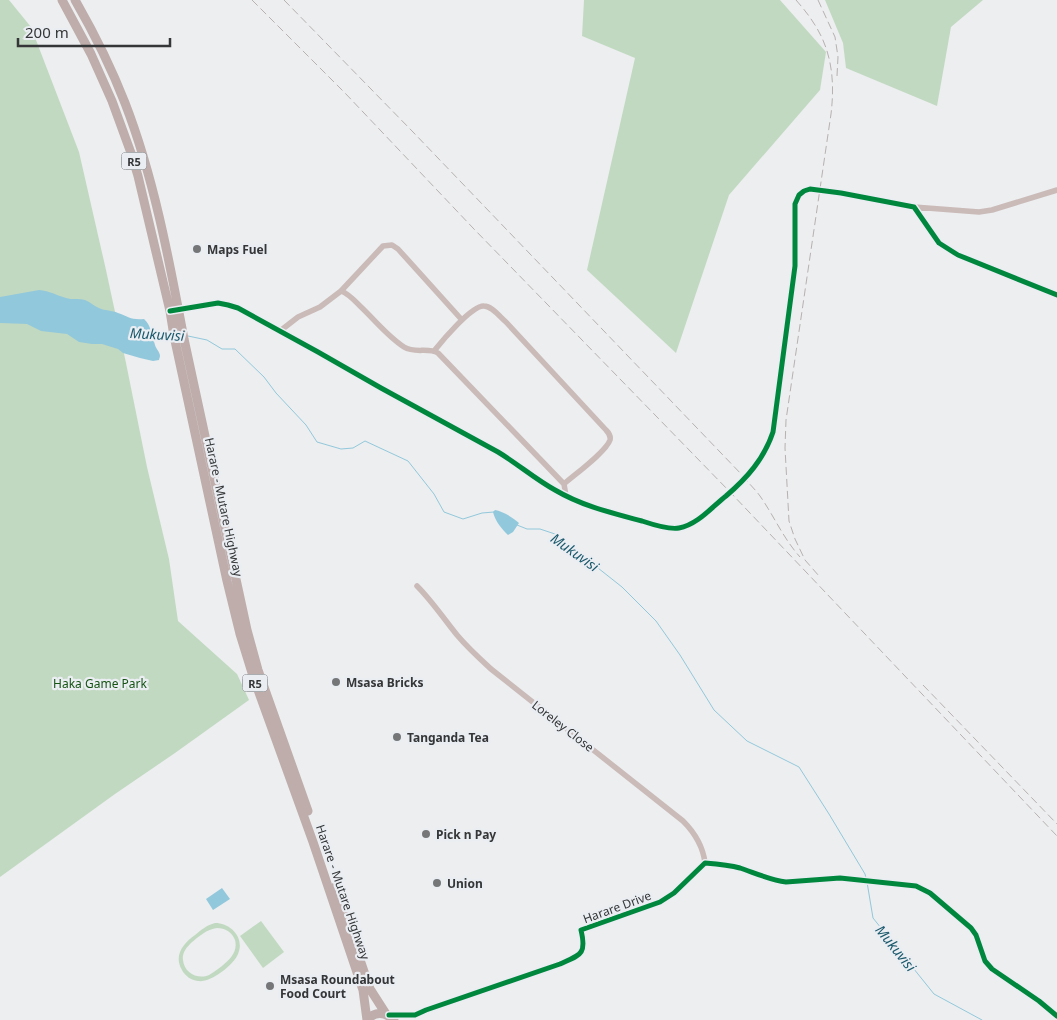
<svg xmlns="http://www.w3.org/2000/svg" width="1057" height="1020" font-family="'Noto Sans',sans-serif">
  <rect width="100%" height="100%" fill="#eceef0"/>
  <path fill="#c2d9c1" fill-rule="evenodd" d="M0,0H9L31,27L79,152L106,270L126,363L147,467L169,559L178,621L237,674L249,700L175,753L115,794L0,877Z
    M584,0H780L826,52L820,90L729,195L676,353L587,270L635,58L582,36Z
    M825,0H983L951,27L937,106L846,68L843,43Z
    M261,921L284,952L263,968L240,936Z
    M215,923C231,923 245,938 238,954C233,966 210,983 198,981C191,980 185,976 182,970C173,955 184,943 195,935C201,930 207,925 215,923ZM217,928C225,928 232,932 235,940C238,952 230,959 222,966C218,969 214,972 209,975C198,980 184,973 183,960C182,953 186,948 191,943C198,937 207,929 217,928Z"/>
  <path fill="#92c8db" d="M39,290C50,291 56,295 66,298C72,300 79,298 85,300C90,302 94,306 99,308C105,311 112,310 118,313C130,317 130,320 144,319C151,325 152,336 155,345C156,349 160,352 160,356C160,357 159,359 159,360L153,361L140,358L123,353L118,349L102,344H92L79,342L67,334L41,331L27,324L0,323V297Z
    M495,510C502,511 514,518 519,523L513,532L508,535C502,529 495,521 493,512Z
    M222,888L230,899L213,910L206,899Z"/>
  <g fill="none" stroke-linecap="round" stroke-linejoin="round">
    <path stroke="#92c8db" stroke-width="1" d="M152,332L169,334
      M188,336L207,340L222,349H235L264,377L276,393L306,425L317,442L341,449L353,448L365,441L408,461L434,494L444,512L463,519L482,513L494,512
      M517,525L527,529H540L555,534L622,587L656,621L680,655L714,710L747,741L799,767L829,814L865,874L866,878
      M867,882L873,918L934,994L982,1020"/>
    <path stroke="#cabab8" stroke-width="5.5" d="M914,207L979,212L992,210L1057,190
      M341,291L383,246L392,245L398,249L462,320
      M177,310L218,303L228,305L238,308L318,352L381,388L498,452C518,464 535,479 555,490C582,506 612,513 642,521C651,524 669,530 679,528C697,525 712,507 726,496C747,478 764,459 773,432L795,266V204L799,195L804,191L810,189L841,193L914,207L939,243L958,255L1057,295
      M280,331L298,317L320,307L341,291C349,294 354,300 360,306C374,319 387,336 404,347C415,354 428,347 438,353L564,484L566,496
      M434,351C442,341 472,305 484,306C492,306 500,317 506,322L606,430C609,433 611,436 610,440C606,452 574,475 564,484
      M417,586C432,601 444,619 457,635C468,648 479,658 491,669L683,821C695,833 703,846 705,863
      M389,1015H415L426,1010L560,964C580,955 587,955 581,930L660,902L674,893L705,863C717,864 729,865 740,868C755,873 770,880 786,882L840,878L916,886L930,893L971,928L976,935L985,961L992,969L1039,1001L1057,1016"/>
    <path stroke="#beadaa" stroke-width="9" d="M62,0L91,54L112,101L131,153L138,176L170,311L174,336L227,581L240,634L253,676L313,842L363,990L367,1020
      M75,0C94,33 111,67 125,103C154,178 169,259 184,339L247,630L258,670L308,811
      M335,887L370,989L386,1014
      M367,1020C375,1011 385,1012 394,1020"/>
    <path stroke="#b8b1b0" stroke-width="1" stroke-dasharray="8 4" stroke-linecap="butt" d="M252,0L345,93L473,228L730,492L1057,836
      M284,0L413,132L744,477C749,484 755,489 760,496C774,516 783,538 800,557
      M796,0C802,7 808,14 813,22C832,50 835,81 831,114L786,420L785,448L789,521L795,539L805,560L819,576
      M818,0L835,37L838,57L837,76
      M923,685L1057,824"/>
    <defs>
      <path id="cycleway" d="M170,311L218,303L228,305L238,308L318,352L381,388L498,452C518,464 535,479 555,490C582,506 612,513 642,521C651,524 669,530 679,528C697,525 712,507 726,496C747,478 764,459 773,432L795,266V204L799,195L804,191L810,189L841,193L914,207L939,243L958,255L1057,295
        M389,1015H415L426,1010L560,964C580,955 587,955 581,930L660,902L674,893L705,863C717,864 729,865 740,868C755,873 770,880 786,882L840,878L916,886L930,893L971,928L976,935L985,961L992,969L1039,1001L1057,1016"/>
    </defs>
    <use href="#cycleway" stroke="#eaedf2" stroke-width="8"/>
    <use href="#cycleway" stroke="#00873e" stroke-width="5"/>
  </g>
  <g fill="#747678" stroke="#eaedf2" stroke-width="2">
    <circle cx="197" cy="249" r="5"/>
    <circle cx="336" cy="682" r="5"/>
    <circle cx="397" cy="737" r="5"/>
    <circle cx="426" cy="834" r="5"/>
    <circle cx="437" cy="883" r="5"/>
    <circle cx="270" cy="986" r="5"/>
  </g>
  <g text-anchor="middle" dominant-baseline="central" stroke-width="4.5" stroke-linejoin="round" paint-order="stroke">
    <g fill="#eaedf2" stroke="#6b6d6f" stroke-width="1">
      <rect x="121.5" y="152.5" width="25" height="17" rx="4"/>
      <rect x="242.5" y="674.5" width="25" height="17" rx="4"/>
    </g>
    <g font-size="11" font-weight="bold" fill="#343637">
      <text x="134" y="161">R5</text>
      <text x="255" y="683">R5</text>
    </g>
    <g font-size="12" font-weight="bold" fill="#343637" stroke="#eaedf2" text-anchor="start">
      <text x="207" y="249">Maps Fuel</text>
      <text x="346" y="682">Msasa Bricks</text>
      <text x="407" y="737">Tanganda Tea</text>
      <text x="436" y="834">Pick n Pay</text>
      <text x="447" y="883">Union</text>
      <text x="280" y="979">Msasa Roundabout<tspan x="280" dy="14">Food Court</tspan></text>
    </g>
    <g font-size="12" fill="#343637" stroke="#eaedf2">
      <text transform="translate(224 507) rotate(78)">Harare - Mutare Highway</text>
      <text transform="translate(563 726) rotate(38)">Loreley Close</text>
      <text transform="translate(343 892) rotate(71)">Harare - Mutare Highway</text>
      <text transform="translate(617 907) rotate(-20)">Harare Drive</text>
    </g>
    <g font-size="12" fill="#155413" stroke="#eaedf2">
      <text x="100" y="683">Haka Game Park</text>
    </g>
    <g font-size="14" font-style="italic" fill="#19586b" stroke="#eaedf2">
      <text transform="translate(157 334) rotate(3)">Mukuvisi</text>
      <text transform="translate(575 552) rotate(35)">Mukuvisi</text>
      <text transform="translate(896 948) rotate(51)">Mukuvisi</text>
    </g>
  </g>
  <path d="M18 38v8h152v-8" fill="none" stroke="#343637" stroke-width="2.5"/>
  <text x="25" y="38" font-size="15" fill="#343637" stroke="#eaedf2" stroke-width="4" paint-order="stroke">200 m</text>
</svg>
